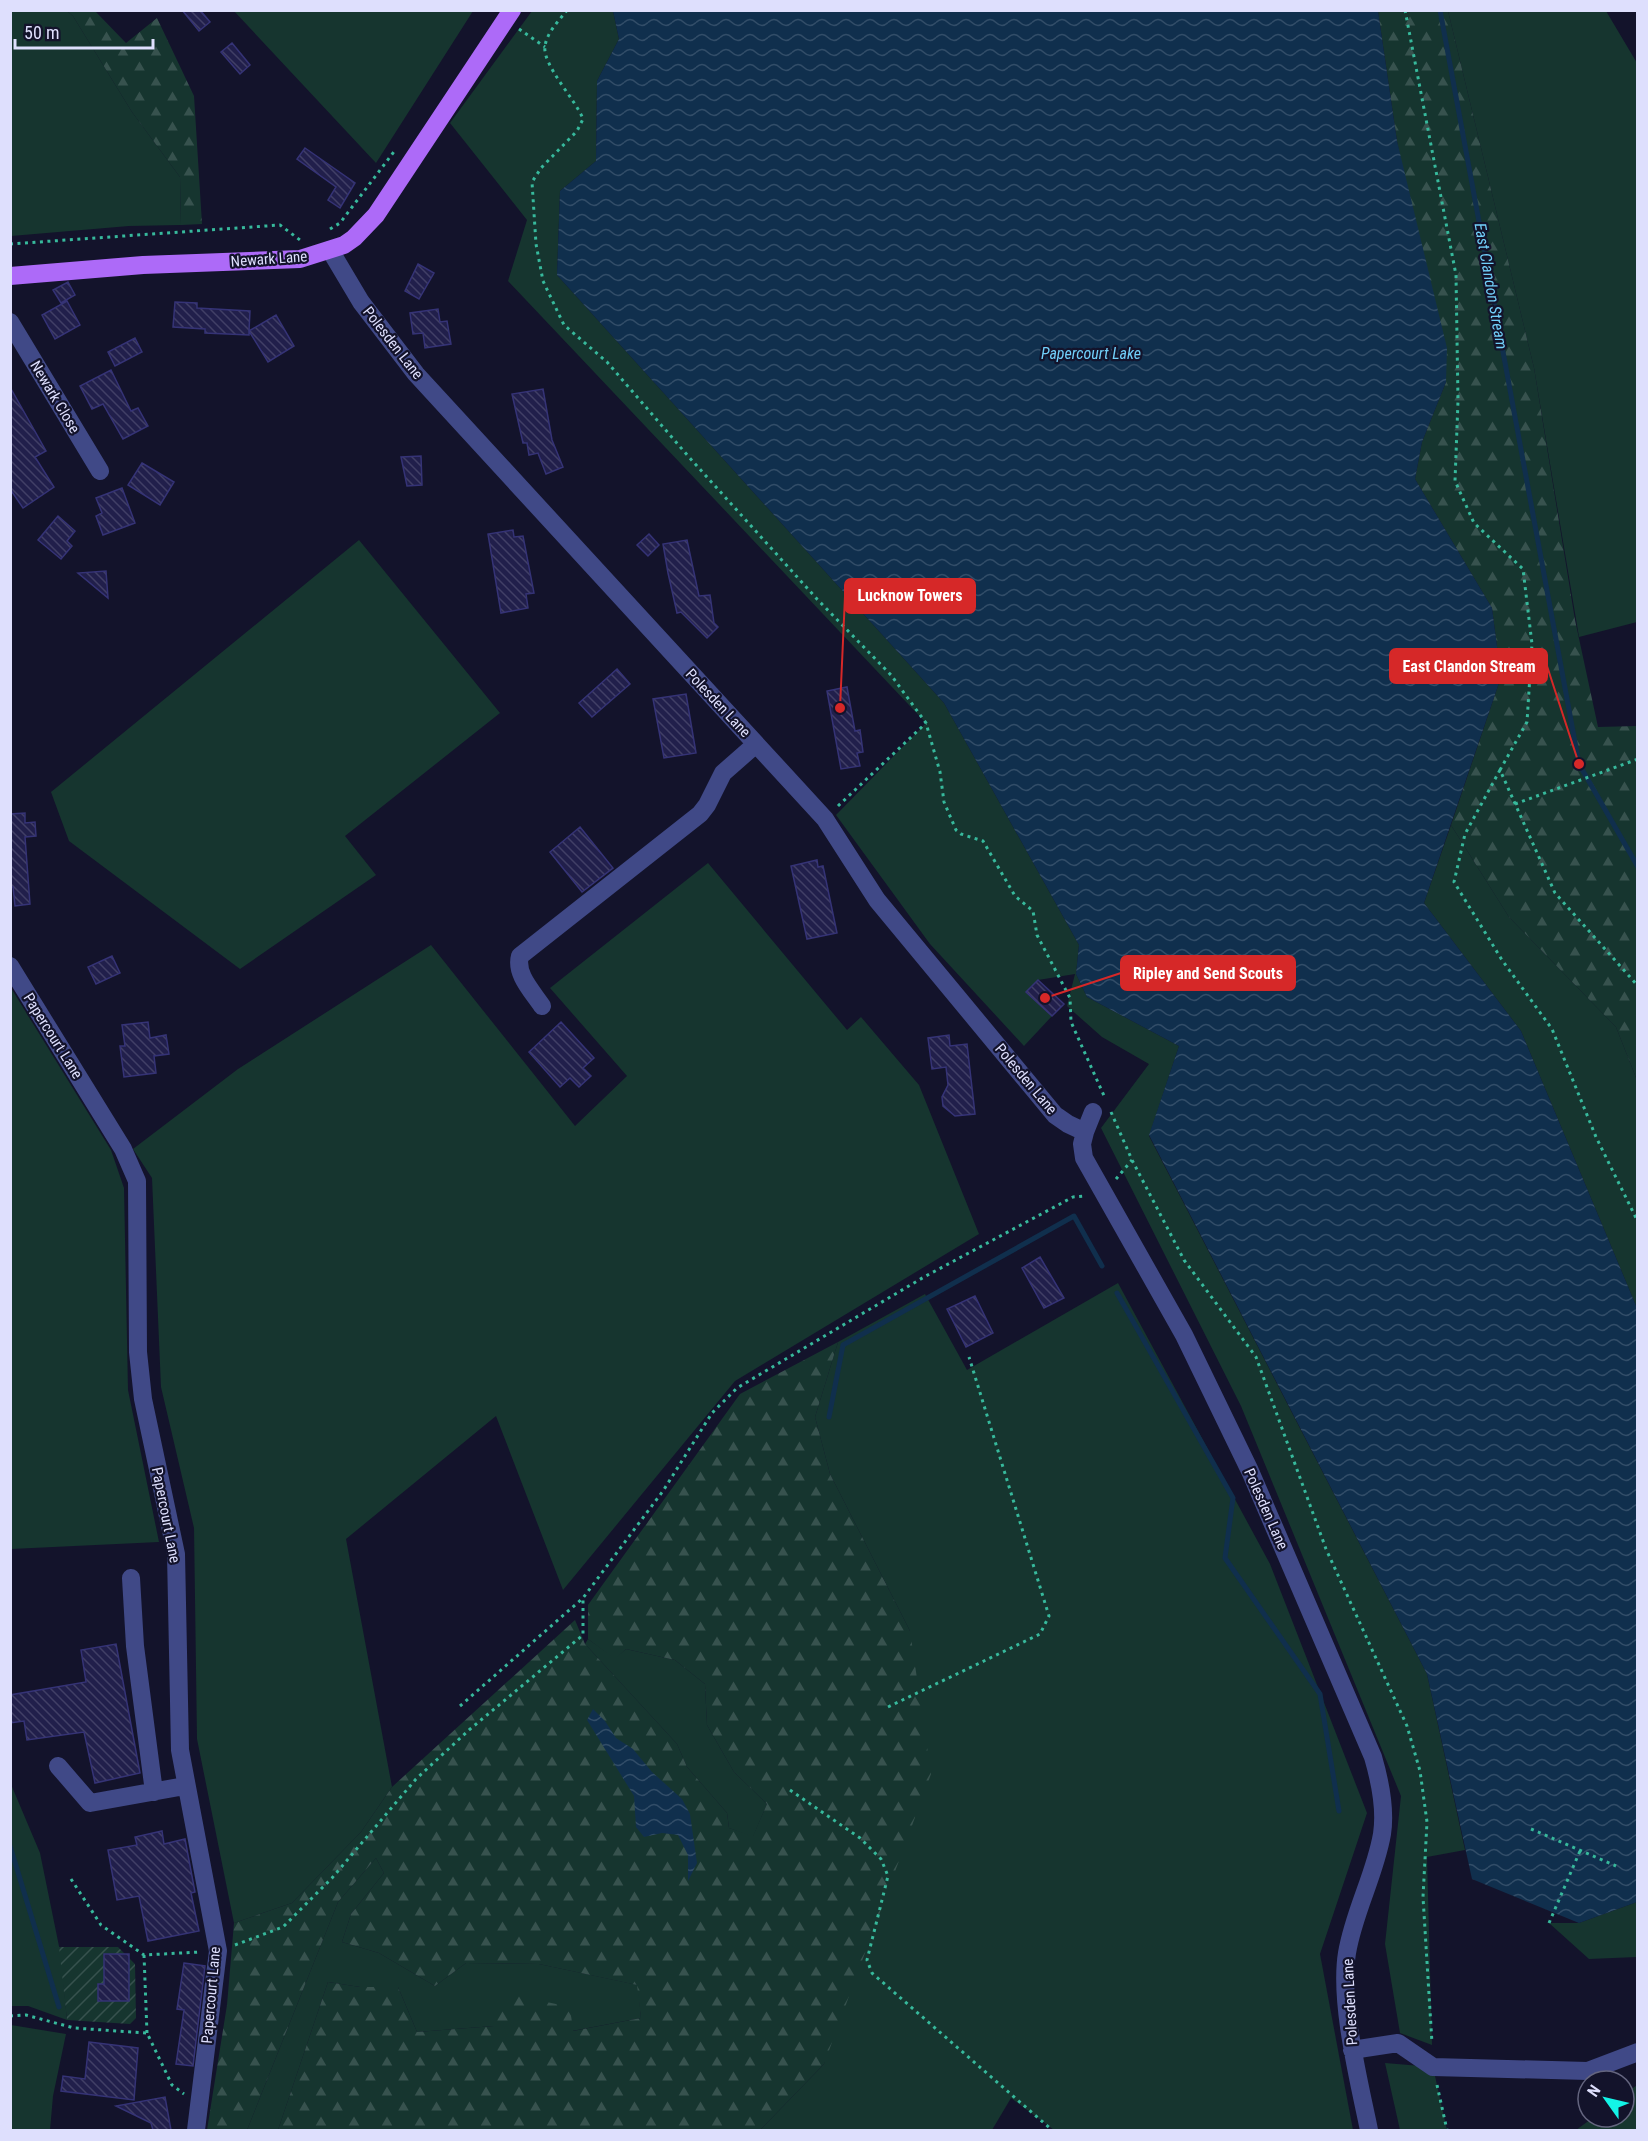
<svg xmlns="http://www.w3.org/2000/svg" width="1648" height="2141" font-family="'Roboto Condensed',sans-serif">
  <defs>
    <pattern id="forest-firs" width="22" height="20" patternUnits="userSpaceOnUse" patternTransform="scale(1.5)"><rect width="22" height="20" fill="#16352f"/><path d="M5 1l3.5 6h-7zM16 11l3.5 6h-7z" fill="#37524e"/></pattern>
    <pattern id="garden-furrows" width="10" height="10" patternUnits="userSpaceOnUse" patternTransform="scale(1.5)"><rect width="10" height="10" fill="#16352f"/><path d="M-1 1l2-2M0 10L10 0M9 11l2-2" fill="none" stroke="#37524e"/></pattern>
    <pattern id="water-waves" width="16" height="10" patternUnits="userSpaceOnUse" patternTransform="scale(1.5)"><rect width="16" height="10" fill="#102f4d"/><path d="M0 5q4-4 8 0t8 0" fill="none" stroke="#324d68"/></pattern>
    <pattern id="building-back-hatch" width="6" height="6" patternUnits="userSpaceOnUse" patternTransform="scale(1.5)"><rect width="6" height="6" fill="#211f4b"/><path d="M-1 5l2 2M0 0l6 6M5-1l2 2" fill="none" stroke="#413f66"/></pattern>
  </defs>
  <rect width="100%" height="100%" fill="#13132b"/>
  <path fill="#16352f" d="M11,11H67L73,16L132,112L180,177L181,225L129,226L11,236Z
    M234,11H473L376,163Z
    M532,11H613L619,39L597,81L596,161L560,191L557,275L944,703L1079,945L1076,974L1087,997L1179,1046L1149,1136L1427,1674L1465,1850L1427,1857L1432,2045L1400,2033L1385,1944L1401,1796L1241,1406L1101,1128L1149,1064L1102,1037L1067,1006L1075,974L1038,980L1027,992L1052,1016L1024,1046L930,944L836,815L926,723L508,281L527,220L450,123Z
    M1448,11H1606L1637,63V622L1579,637L1534,368Z
    M359,540L500,713L345,836L376,875L240,969L69,841L51,792Z
    M1451,825L1509,917L1616,1027L1637,1080V1308L1521,1031L1424,903Z
    M708,863L847,1030L861,1017L919,1085L979,1234L735,1381L563,1590L496,1416L346,1539L392,1787L361,1832L292,1903L234,1923L197,1739L194,1528L161,1387L152,1178L133,1149L238,1069L431,945L575,1126L627,1076L550,988Z
    M11,988L111,1150L124,1188L128,1390L159,1542L11,1549Z
    M1118,1283L1270,1564L1367,1813L1320,1954L1353,2130H1054L1011,2098L992,2130H760L824,2064L910,1631L830,1474L815,1417L838,1342L925,1294L967,1370Z
    M588,1639L615,1658L626,1649L675,1660L705,1684L707,1725L734,1772L767,1804L753,1837L729,1828L727,1813L687,1767L677,1744L585,1644Z
    M10,1782L40,1853L61,1956L67,2020L28,2006H11Z
    M376,1858L384,1873L351,1914L342,1942L379,1953L435,1986L466,1963L539,1964L638,1985L641,2018L572,2031L494,2026L417,2032L398,1987H360L328,1982L278,2130H247L338,1902Z
    M1637,1902V1957L1589,1959L1549,1923H1579Z
    M11,2025L66,2034L53,2096L50,2130H11Z
    M1385,2063L1433,2067L1447,2130H1400Z
    M1637,2085V2130H1576L1594,2117H1624V2095Z"/>
  <path fill="url(#forest-firs)" d="M67,11H95L126,43L157,18L194,96L202,224L181,225L180,177L132,112L73,16Z
    M1378,11H1448L1534,368L1575,620L1598,727L1637,726V1080L1616,1027L1509,917L1451,825L1501,677L1492,608L1415,479L1422,442L1446,382L1397,141Z
    M838,1342L815,1417L830,1474L910,1631L931,1774L824,2064L760,2130H278L328,1982L360,1987H398L417,2032L494,2026L504,1993L570,2007L573,2031L641,2018L637,1985L539,1964L466,1963L435,1986L379,1953L342,1942L351,1914L384,1873L376,1858L338,1902L247,2130H207L227,2005L234,1923L292,1903L361,1832L392,1787L575,1620L585,1644L677,1744L687,1767L727,1813L729,1828L753,1836L767,1804L734,1772L707,1725L705,1684L675,1660L626,1649L615,1659L588,1639V1605L740,1394Z"/>
  <path fill="url(#garden-furrows)" fill-rule="evenodd" d="M59,1947H118L125,1954H129V1958L135,1964L136,2018L130,2024L67,2020ZM104,1954H125L129,1958V2001H98V1984H104Z"/>
  <path fill="url(#water-waves)" d="M613,11H1378L1397,141L1447,348L1446,382L1422,442L1415,479L1492,608L1501,677L1424,903L1521,1031L1637,1308V1902L1579,1923L1472,1879L1427,1674L1149,1135L1179,1046L1087,997L1076,974L1079,945L944,703L557,275L560,191L596,161L597,81L619,39Z
    M593,1709L605,1721L616,1738L633,1749L652,1772L682,1799L690,1814L697,1863L688,1881V1855L678,1835L662,1833L644,1837L636,1827L634,1796L587,1720Z"/>
  <g fill="none" stroke-linecap="round" stroke-linejoin="round">
    <path stroke="#102f4d" stroke-width="5" d="M1440,10L1579,764L1638,867
      M1117,1293L1233,1498L1225,1558L1320,1694L1339,1811
      M829,1417L843,1345L1074,1216L1102,1266
      M10,1846L59,2007"/>
  </g>
  <path fill="url(#building-back-hatch)" stroke="#353376" stroke-width="1.5" d="M182,10H200L210,22L199,31Z
    M232,43L250,65L240,74L221,52Z
    M305,148L355,183L340,208L328,200L336,187L297,159Z
    M418,264L434,273L419,299L405,291Z
    M68,282L75,295L61,303L53,290Z
    M67,301L80,325L55,339L42,315Z
    M175,302L197,303V308L250,311L249,331L276,315L294,346L268,362L249,331V335L205,333V329L173,327Z
    M438,309L440,322L447,321L451,344L425,348L423,333L413,334L410,313Z
    M135,338L142,352L115,366L108,352Z
    M111,370L131,411L138,408L148,426L123,439L103,404L92,409L80,386Z
    M10,387L46,451L35,457L54,487L23,508L10,489Z
    M543,389L552,440L563,467L546,474L538,453L529,455L527,443H523L512,394Z
    M421,456L422,485L407,486L401,457Z
    M142,463L174,482L160,505L128,485Z
    M122,488L135,523L103,535L96,516L102,513L96,498Z
    M58,516L75,531L67,541L72,546L61,559L38,540Z
    M513,530L514,537L523,536L534,593L526,594L528,608L501,613L488,534Z
    M649,534L659,545L648,556L637,545Z
    M687,540L699,596L710,595L714,623L718,627L707,638L681,612L677,613L668,573L663,544Z
    M106,571L108,598L78,573Z
    M617,669L630,684L592,717L579,703Z
    M847,687L855,731L860,730L863,752L857,753L860,766L841,769L827,691Z
    M686,694L696,753L664,758L653,699Z
    M25,813V823L35,822L36,836L25,837L30,904L15,906L13,887H10V814Z
    M580,827L613,868L582,892L550,852Z
    M817,860L818,867L823,866L837,933L807,939L791,866Z
    M112,956L120,973L96,984L88,967Z
    M1038,980L1064,1004L1052,1016L1026,992Z
    M148,1022L150,1038L166,1035L169,1054L154,1056L156,1073L124,1077L120,1046H125L122,1025Z
    M561,1022L594,1058L583,1068L591,1076L579,1087L570,1078L560,1087L529,1052Z
    M949,1035L950,1046L967,1044L975,1114L955,1116L943,1106L942,1097L948,1085L946,1067L932,1069L928,1038Z
    M1040,1257L1064,1298L1044,1308L1022,1268Z
    M975,1296L993,1333L966,1347L947,1309Z
    M116,1644L140,1773L95,1783L84,1732L27,1740L24,1721L10,1723V1695L86,1682L81,1650Z
    M162,1831L164,1844L185,1839L195,1892L191,1893L199,1931L148,1941L139,1896L117,1900L108,1850L137,1845L135,1837Z
    M104,1954H129V2001H98V1984H104Z
    M184,1963L205,1966L193,2066L176,2064L184,2010L177,2009Z
    M89,2042L138,2048L134,2100L61,2091L63,2076L85,2079Z
    M165,2097L171,2130H153L151,2123L116,2106Z"/>
  <g fill="none" stroke-linecap="round" stroke-linejoin="round">
    <path stroke="#37b99c" stroke-width="3" stroke-dasharray="3 4.5" stroke-linecap="butt" d="M567,10C559,21 547,32 545,46C542,65 576,100 583,119L577,131L541,168L532,182L536,244L543,281L564,325L607,362L688,456L817,599L891,675L926,723L940,772L944,802L956,830L961,834L983,841L1015,896L1033,911L1037,935L1070,998L1071,1022L1105,1098
      M1405,10L1456,275L1458,401L1455,481L1474,523L1523,569L1532,644L1527,722L1500,770L1555,893L1638,986
      M519,29L545,47
      M330,229L340,223L396,149
      M10,244L280,225L300,240
      M1500,770L1465,834L1454,882L1502,960L1552,1029L1596,1137L1638,1222
      M1515,804L1638,759
      M838,806L926,723
      M1111,1112L1132,1160L1184,1260L1256,1357L1326,1549L1407,1726L1420,1771L1427,1822L1423,1897L1432,2043
      M1116,1179L1132,1160
      M460,1706L583,1598L663,1491L712,1413L737,1388L924,1277L1073,1197L1085,1196
      M888,1707L1040,1634L1049,1616L969,1357
      M790,1790L860,1838L881,1859L888,1876L867,1960L872,1973L1052,2130
      M1531,1829L1616,1866
      M71,1879L101,1925L144,1955L200,1952
      M1549,1923L1580,1851
      M235,1945L283,1927L332,1878L416,1779L469,1730L583,1635V1599
      M144,1955L147,2033
      M10,2016L26,2015L74,2028L147,2033L172,2085L184,2094
      M1437,2085L1447,2130"/>
    <path stroke="#404987" stroke-width="18" d="M330,250L361,302L416,374L825,819L877,900L1055,1115L1068,1124L1085,1132L1082,1144L1084,1158L1184,1335L1250,1471L1373,1757C1380,1781 1386,1808 1382,1834C1375,1875 1354,1911 1347,1953C1339,2002 1359,2081 1369,2130
      M10,322L100,471
      M10,966L123,1149L137,1181L138,1352L143,1399L176,1554L180,1750L218,1951L196,2130
      M542,1006C532,991 515,974 520,956L700,814L707,805L723,773L756,744
      M1085,1132L1093,1112
      M131,1578L135,1646L154,1792
      M58,1766L90,1803L185,1786
      M1352,2050L1398,2043L1433,2067L1588,2071L1638,2052"/>
    <path stroke="#ad6af8" stroke-width="18" d="M10,276L143,265L300,259L344,245L354,238L376,215L512,10"/>
  </g>
  <g text-anchor="middle" dominant-baseline="central" stroke-width="4.5" stroke-linejoin="round" paint-order="stroke">
    <g font-size="15" fill="#dedffd" stroke="#13132b">
      <text transform="translate(269 259) rotate(-4)">Newark Lane</text>
      <text transform="translate(393 343) rotate(52)">Polesden Lane</text>
      <text transform="translate(55 397) rotate(59)">Newark Close</text>
      <text transform="translate(718 703) rotate(47)">Polesden Lane</text>
      <text transform="translate(53 1036) rotate(58)">Papercourt Lane</text>
      <text transform="translate(1026 1079) rotate(50)">Polesden Lane</text>
      <text transform="translate(1266 1509) rotate(66)">Polesden Lane</text>
      <text transform="translate(166 1515) rotate(79)">Papercourt Lane</text>
      <text transform="translate(211 1995) rotate(-85)">Papercourt Lane</text>
      <text transform="translate(1350 2002) rotate(-93)">Polesden Lane</text>
    </g>
    <g font-size="16" font-style="italic" fill="#71cff9" stroke="#13132b">
      <text transform="translate(1491 286) rotate(80)">East Clandon Stream</text>
      <text x="1091" y="353">Papercourt Lake</text>
    </g>
  </g>
  <path fill="none" stroke="#d62828" stroke-width="2" d="M840 708L845 596M1579 764L1547 666M1045 998L1121 973"/>
  <g fill="#d62828" stroke="#13132b" stroke-width="2">
    <circle cx="840" cy="708" r="6"/>
    <circle cx="1579" cy="764" r="6"/>
    <circle cx="1045" cy="998" r="6"/>
  </g>
  <g fill="#d62828" stroke="#d62828" stroke-width="2">
    <rect x="845" y="579" width="130" height="34" rx="6"/>
    <rect x="1390" y="649" width="157" height="34" rx="6"/>
    <rect x="1121" y="956" width="174" height="34" rx="6"/>
  </g>
  <g font-size="16" text-anchor="middle" font-weight="bold" fill="#fff">
    <text x="910" y="601">Lucknow Towers</text>
    <text x="1469" y="672">East Clandon Stream</text>
    <text x="1208" y="979">Ripley and Send Scouts</text>
  </g>
  <rect width="1648" height="2141" fill="none" stroke="#dedffd" stroke-width="24"/>
  <g transform="translate(1606 2099) rotate(304)"><circle r="28" fill="#13132b" stroke="#64657f" stroke-width="1.5"/>
  <path d="M0-4.5L10 22L0 15L-10 22Z" fill="#13f4e7"/>
  <text y="-9" font-size="16" font-weight="bold" text-anchor="middle" fill="#dedffd">N</text>
  </g>
  <path d="M15 39v9h138v-9" fill="none" stroke="#dedffd" stroke-width="3"/>
  <text x="24" y="39" font-size="18" fill="#dedffd" stroke="#13132b" stroke-width="4.5" paint-order="stroke">50 m</text>
</svg>
